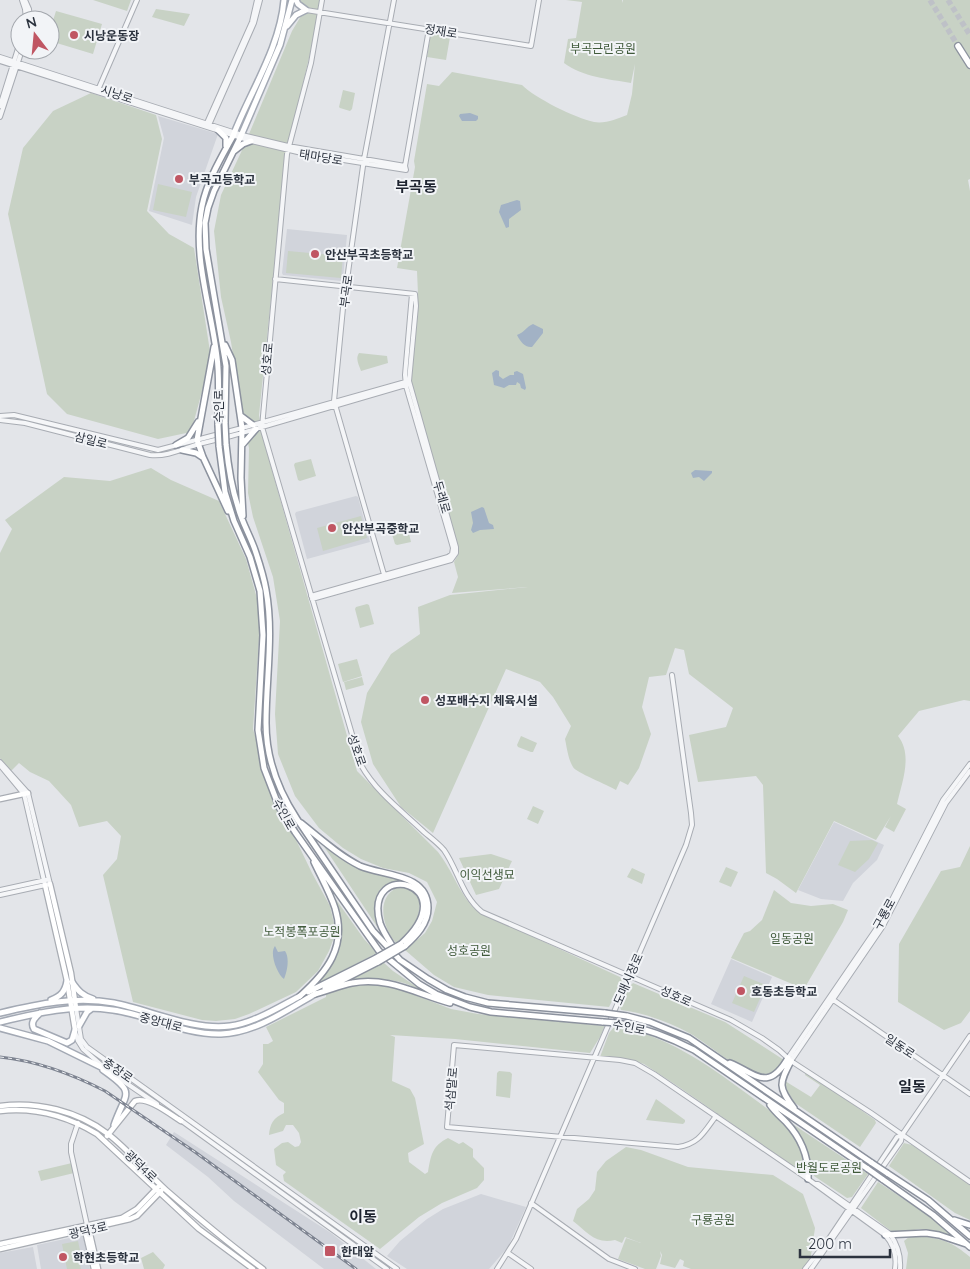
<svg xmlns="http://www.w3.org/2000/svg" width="970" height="1269" font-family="Quicksand,'Noto Sans KR',sans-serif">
  <rect width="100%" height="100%" fill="#e3e5e9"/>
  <path fill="#d1d4db" d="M158,116L218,134L196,197L192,225L149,211L164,138Z
    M287,229L347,235L343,279L341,281L283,275L282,273Z
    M356,496L358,497L370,542L307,559L295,514L296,512Z
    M834,822L884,845L877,860L853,883L843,901L821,899L798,890Z
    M731,959L772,977L752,1022L711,1004Z
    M174,1132L331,1233L376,1269H324L234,1201L208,1177L166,1145Z
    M481,1194L526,1207L508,1247L489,1269H407L387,1256L400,1241L427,1219L443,1209Z
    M83,1235L90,1269H41L37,1245Z
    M33,1247L37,1269H0V1253Z"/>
  <path fill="#c8d2c5" d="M93,0H131L127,11Z
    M300,0H320L310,54L286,154L259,415L262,435L357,771L438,852C453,871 460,896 477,911L620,977L622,981L609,1007L488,995L454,987L434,975L405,950L425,933L432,921L437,902L427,882L409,873L383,868L361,859L343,848L319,828L295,796L278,754L275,714L280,621L273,577L253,517L248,493L249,448L242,414L231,342L221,297L214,231L221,195L244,146L292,31L301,16Z
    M566,0H622L623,3V0H970V179L968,180L970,191V701L964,700L919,711L898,736C913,755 902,782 897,804L906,809L894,832L885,827L891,816L876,840L834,821L796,893L777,879L766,873L763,785L756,776L698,782L689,735L726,727L733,708L689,674L684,650L675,648L666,675L649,677L642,707L651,734L639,768L628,785L620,781L616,790C608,785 575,772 573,767C568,759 567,748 565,739L571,726L553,697L540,682L506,669L433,833L401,807L373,764L361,722L367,693L391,654L420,634L418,607L450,595L528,587L452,593L458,577L454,562L459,553L458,546L411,382L418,294L417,271L397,268L415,167L414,161L427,84L439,86L452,72L522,85C535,98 575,118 594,122C605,124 617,119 627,115L632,94L635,64L631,83C608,79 583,77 564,63L568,39L576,38L582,2Z
    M156,9L190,14L184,26L152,17Z
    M56,11L102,24L93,54L50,41V30Z
    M431,33L450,37L446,60L427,57Z
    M343,90L355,93L352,109L350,111L340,108L339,107Z
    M91,93L156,115L162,139L147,211L169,234L194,248L211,358L191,432L158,439L67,414L47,394L8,214L23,148L53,111Z
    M158,184L192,192L186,217L153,210Z
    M288,251L343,256L341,278L286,273Z
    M359,353L387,356L388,363L361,371C359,365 355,359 359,353Z
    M311,459L316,476L300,481L298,480L294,465L295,463Z
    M151,468L171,480L219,501L246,559L258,602L260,624L253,729L269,784L312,873L330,906L336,932L329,951L318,971L296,992L249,1014L235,1019L216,1021L202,1020L133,1002L103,875L117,859L121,836L107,821L79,827L71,805L49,781L30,772L19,763L11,771L0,758V553L12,529L5,520L64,477L110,481Z
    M361,516L367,538L323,551L317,528Z
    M407,525L411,542L397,545L395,544L391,531L393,529Z
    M367,604L369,605L374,624L360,628L355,609L356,607Z
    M357,659L362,676L343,682L338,664Z
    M362,677L364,685L346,690L344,682Z
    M521,736L537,743L533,752H531L518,747L517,745Z
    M533,806L544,811L538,824L527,819Z
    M872,840L878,843L869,859L855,872L838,865L850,841Z
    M321,842C348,868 371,874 406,881C374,880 371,902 378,928Z
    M970,846V1011L961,1023L944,1030L898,1002L899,944L941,871L960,867Z
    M491,854L512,861L499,889L476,895L459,858Z
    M726,867L738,872L731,887L719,882Z
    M632,868L645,874L642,884L627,877Z
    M402,886L410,888L420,899C420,919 413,930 396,943C381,926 375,893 402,886Z
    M774,890L791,903L811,906L833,904L848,910L843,922L804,989L731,958L744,933L750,931L762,920Z
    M332,894L364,939L377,953L317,984C333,965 345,943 340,917C339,909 335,902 332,894Z
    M383,962L393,971L426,993C419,990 411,985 404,983C382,976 359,981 337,984Z
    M744,976L766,985L754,1012L732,1003Z
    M633,983L725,1022L784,1060C779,1068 775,1076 764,1076C746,1077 708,1044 691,1034C670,1022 644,1013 621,1010L620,1007L628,988Z
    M366,984L397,988L451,1009L478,1014L605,1026L600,1037L590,1053L455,1039L390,1035L395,1037L392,1081L410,1089L415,1098L424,1144L408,1153L409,1162L425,1174L428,1172C431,1155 432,1146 448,1138L459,1144L463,1142L473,1149V1157L484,1168V1180L477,1188L442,1203L419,1217L380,1249L284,1181L283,1175L286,1172L276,1165L274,1149L282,1143L288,1142L295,1147L299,1146L301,1142L299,1133L293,1125H286L283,1131L269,1135C270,1124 273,1118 284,1113V1103L279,1100L258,1072L263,1064V1044H268L273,1041L266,1027L326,997V994L339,988Z
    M615,1026C665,1035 706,1063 746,1093C763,1106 783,1118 795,1136C802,1147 805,1158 807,1171L803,1173L679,1087L644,1064L629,1059L600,1057L609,1033Z
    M499,1071L510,1072L512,1074L510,1098L496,1096L497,1073Z
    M806,1071L875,1120L876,1123L860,1147L795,1103L787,1091L785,1081L811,1097L820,1085L805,1075Z
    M656,1099L685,1120V1122L683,1124L646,1120Z
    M791,1123L868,1174L852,1197L847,1198L814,1176L804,1146Z
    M904,1143L912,1145L970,1184V1220L955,1213L889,1166Z
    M626,1147L641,1150L688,1167L773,1175L803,1194L815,1228L810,1262L803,1269H691L683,1266L684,1261L680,1259L675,1268L660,1264L662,1255L660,1251L661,1256L656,1269H645L618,1259L626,1238L641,1243L625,1237L622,1243L615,1240C596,1245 587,1232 573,1221L577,1209L589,1199L595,1190L597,1172L606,1161Z
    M72,1163L74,1173L41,1181L38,1171Z
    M878,1182L928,1215L952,1236L919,1229L899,1233L891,1231L861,1208Z
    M922,1236C945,1240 952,1242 970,1257V1269H906L908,1253L904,1241L909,1237Z
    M78,1241L83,1264L80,1265L81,1269H67L62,1244Z
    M153,1252L165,1265L163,1269H144L141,1258Z"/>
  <path fill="#a2b2c5" d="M470,113L478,116V119L476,121H462L459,116L460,114Z
    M517,200L520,201L521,210L509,219V227L506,228L499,212L501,205Z
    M533,324L543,329V333L532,347C525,348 520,341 517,335C525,332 526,327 533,324Z
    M496,370L499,371V376L503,379L510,375H514V372L517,371L523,374L526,388L525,390L521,388L520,384L517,382L516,385H509L504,388L494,385L492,373Z
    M695,470L712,471V473L704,481L699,477L693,478L691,473Z
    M482,507L484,508L489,523L493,525L494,529L480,530L473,533L471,530L473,523L471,512Z
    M275,946L278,952L285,951C290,958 287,972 284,979C277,974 269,953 275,946Z"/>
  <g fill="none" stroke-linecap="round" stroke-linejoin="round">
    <path stroke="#bec1c7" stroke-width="5.5" stroke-dasharray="5.5 3" stroke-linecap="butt" d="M930,0L958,46
      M948,0L970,35"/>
    <defs>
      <path id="tertiary" d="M22,0L25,9L26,20
        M25,0L29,9L30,20
        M322,0L311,63L287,154L262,427L361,765C376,792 402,811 424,832C431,838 438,843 444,850C458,870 462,896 482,912L731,1020L762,1038L779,1050L791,1061L871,1113L970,1182
        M306,10L531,46L539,0
        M0,57L242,135L288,146L405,166
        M0,61L251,141L306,154L406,170L405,166L429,29
        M98,90L137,0
        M0,106L20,42
        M0,117L22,50
        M206,125L252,22L257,0
        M209,125L254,23L260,0
        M275,279L415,294L416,306L409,381L456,547V553L451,560L312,599
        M0,416L14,415L158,450L242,428L409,381
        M0,420L25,423L150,455C167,457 182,449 199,444C220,439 241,434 262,427L409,384
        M385,578L334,401L343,308L364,159L394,0
        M311,596L448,557L452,554L453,548L449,534L406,386L405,375L412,294
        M0,762L28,793L50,884L0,895
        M0,765L24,794L45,885
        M0,890L46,880
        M832,999L970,1094
        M76,1008L81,1039L87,1047L397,1269
        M75,1032L78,1041L83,1049L107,1070L157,1104
        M788,1058L879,925L943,800L970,764
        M791,1061L883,926L946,803L970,771
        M716,1116C704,1132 699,1144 678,1147L447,1127L454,1045L620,1060L635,1063L654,1074L808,1179L885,1235C894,1245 897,1256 895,1269
        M179,1119L387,1269
        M78,1123L71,1144V1152L87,1225
        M815,1184H818L890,1234C898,1245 901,1256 900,1269
        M531,1203L609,1259L635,1269
        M508,1253L531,1269
        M497,1269L516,1239L686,845L692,825L691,813L672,675
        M805,1269L828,1240L897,1137L902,1135L970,1036
        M811,1269L901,1141L902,1135"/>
      <path id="secondary" d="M0,799L28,793
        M50,884L71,973L76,1008
        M45,885L67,981L75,1030
        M0,1106C37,1101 78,1111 108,1134C129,1150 146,1172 166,1190C197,1217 229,1244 263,1269
        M0,1111C35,1107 67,1116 97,1134L199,1229L253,1269
        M107,1136L135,1101C147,1096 170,1114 181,1121
        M87,1227L90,1234L98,1269
        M88,1230L86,1235L94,1269
        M0,1244L122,1218L137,1209L158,1187
        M0,1249L130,1219L137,1216L161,1191"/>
      <path id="primary" d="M287,26L296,15L306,10L298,4L296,0
        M233,136C250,92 280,48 284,0
        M240,138L280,45L292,0
        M72,982C78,991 83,996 93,999
        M51,1000C61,996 65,992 67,981
        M0,1013C38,1004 75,996 114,1003C150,1010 193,1031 230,1026C254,1023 279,1007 300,996
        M40,1013C35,1018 30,1022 34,1029L67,1043L72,1040L75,1030
        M0,1022C37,1013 75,1004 113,1010C149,1015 184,1035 221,1034C255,1033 287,1010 315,994
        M79,1026L87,1012L91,1009
        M0,1028L48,1041L107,1070
        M103,1070C137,1094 126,1091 114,1125"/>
      <path id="trunk" d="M218,130L226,138V146
        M234,151L243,144L251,141
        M225,345L232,360L242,428L241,478L243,516
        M214,347L197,440L203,457L228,511
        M241,416L253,425
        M225,423L226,366L206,249L205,223L208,208L214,191L240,138
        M218,425C218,403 220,379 217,357C211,307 192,256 202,206C207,181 221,158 233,136
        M226,444C228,465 231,486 238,507C242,523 251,537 256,553C260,565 264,578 266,590C274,634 266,678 266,723C266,758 278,790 297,819L373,931L400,960L428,979L447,990L465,997L488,1003L605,1013
        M243,444L256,429
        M176,445L188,438L198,422
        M219,446L225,492L234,521L250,557L260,591L263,635L258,730L264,768L279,807L295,832L379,951L419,984L436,994L470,1007L491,1012L603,1022
        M182,450L196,453L202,457
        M301,823C320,838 338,855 360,866C383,876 428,873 428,908C428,924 416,936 405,946
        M395,950C390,942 383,932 380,923C362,857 468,883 401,944
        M325,989L378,962
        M308,992L376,958
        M315,994C328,991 340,985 352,983C387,976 417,994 450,1003
        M300,996C327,972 347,947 335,908C330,893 321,877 314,862
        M627,1016L650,1022L689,1038L872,1163
        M618,1023C645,1028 669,1037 694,1050L868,1169
        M791,1061C779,1084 778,1087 794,1108
        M730,1063C755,1073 768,1093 788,1058
        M770,1105C775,1112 780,1116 786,1122C801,1138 809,1158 808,1179
        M887,1173L928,1200L970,1236
        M882,1179L933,1215L970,1247
        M954,1220L970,1225
        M885,1235L926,1233L939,1235L966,1244"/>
      <path id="motorway" d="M958,46L970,65"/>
    </defs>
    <use href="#tertiary" stroke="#a8acb3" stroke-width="6"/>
    <use href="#secondary" stroke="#a8acb3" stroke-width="7"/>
    <use href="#primary" stroke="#a3a9b4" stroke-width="8"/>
    <use href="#trunk" stroke="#8c929e" stroke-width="8"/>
    <use href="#motorway" stroke="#8c929e" stroke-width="8"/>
    <use href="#tertiary" stroke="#f5f6f8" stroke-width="4"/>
    <use href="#secondary" stroke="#fff" stroke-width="4.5"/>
    <use href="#primary" stroke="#fff" stroke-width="5"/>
    <use href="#trunk" stroke="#fff" stroke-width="5"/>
    <use href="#motorway" stroke="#fff" stroke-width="5.5"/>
    <defs>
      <path id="rail" d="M0,1057C37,1061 72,1074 105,1091L195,1152L356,1269"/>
    </defs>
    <use href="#rail" stroke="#7e8491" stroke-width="3"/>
    <use href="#rail" stroke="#f2f4f7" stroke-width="1" stroke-dasharray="4" stroke-linecap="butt"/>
    <defs>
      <path id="trunk-bridge" d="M225,423L226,444
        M218,425L219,446
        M376,958L401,944
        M378,962L405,946
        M605,1013L627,1016
        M603,1022L618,1023
        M872,1163L887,1173
        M868,1169L882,1179"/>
    </defs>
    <use href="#trunk-bridge" stroke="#8c929e" stroke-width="8" stroke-linecap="butt"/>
    <use href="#trunk-bridge" stroke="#fff" stroke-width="5"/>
  </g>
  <g fill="#c05663" stroke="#f2f4f7" stroke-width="2">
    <circle cx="74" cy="35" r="5"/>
    <circle cx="179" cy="179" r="5"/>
    <circle cx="315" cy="254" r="5"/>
    <circle cx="332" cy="528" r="5"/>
    <circle cx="425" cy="700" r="5"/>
    <circle cx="741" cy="991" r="5"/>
    <rect x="324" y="1245" width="12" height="12" rx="2.5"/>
    <circle cx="63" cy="1257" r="5"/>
  </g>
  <g text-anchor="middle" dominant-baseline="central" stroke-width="4" stroke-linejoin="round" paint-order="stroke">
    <g font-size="12" fill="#2c333f" stroke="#f2f4f7">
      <text transform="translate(441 31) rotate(9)">정재로</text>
      <text transform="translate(117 94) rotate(18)">시낭로</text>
      <text transform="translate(321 157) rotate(9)">태마당로</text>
      <text transform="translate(346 291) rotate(-82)">부곡로</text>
      <text transform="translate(267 359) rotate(-85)">성호로</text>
      <text transform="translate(218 406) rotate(-90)">수인로</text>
      <text transform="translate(91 440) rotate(14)">삼일로</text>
      <text transform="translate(442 497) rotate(74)">두레로</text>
      <text transform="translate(357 750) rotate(71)">성호로</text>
      <text transform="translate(284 814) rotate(61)">수인로</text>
      <text transform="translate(884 914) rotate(-61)">구룡로</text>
      <text transform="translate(628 979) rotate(-66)">도매시장로</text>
      <text transform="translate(676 996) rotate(24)">성호로</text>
      <text transform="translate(161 1022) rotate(15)">중앙대로</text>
      <text transform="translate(629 1027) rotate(12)">수인로</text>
      <text transform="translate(900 1046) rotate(34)">일동로</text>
      <text transform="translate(118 1070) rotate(35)">충장로</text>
      <text transform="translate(451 1089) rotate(-85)">석삼말로</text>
      <text transform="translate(141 1166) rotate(44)">광덕4로</text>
      <text transform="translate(88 1230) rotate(-13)">광덕3로</text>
    </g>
    <g font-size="12" font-weight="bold" fill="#2c333f" stroke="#f2f4f7" text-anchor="start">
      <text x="84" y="35">시낭운동장</text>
      <text x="189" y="179">부곡고등학교</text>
      <text x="325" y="254">안산부곡초등학교</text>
      <text x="342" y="528">안산부곡중학교</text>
      <text x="435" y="700">성포배수지 체육시설</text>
      <text x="751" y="991">호동초등학교</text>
      <text x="341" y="1251">한대앞</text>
      <text x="73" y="1257">학현초등학교</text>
    </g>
    <g font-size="12" fill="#405a3b" stroke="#f2f4f7">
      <text x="603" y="48">부곡근린공원</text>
      <text x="487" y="874">이익선생묘</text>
      <text x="302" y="931">노적봉폭포공원</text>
      <text x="792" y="938">일동공원</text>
      <text x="469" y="950">성호공원</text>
      <text x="829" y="1167">반월도로공원</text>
      <text x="713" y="1219">구룡공원</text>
    </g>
    <g font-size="15" font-weight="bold" fill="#1e2430" stroke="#f2f4f7">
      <text x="416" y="186">부곡동</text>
      <text x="912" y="1086">일동</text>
      <text x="363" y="1216">이동</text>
    </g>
  </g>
  <g transform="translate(35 35) rotate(344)"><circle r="24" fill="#f2f4f7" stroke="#a3a7ad"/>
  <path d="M0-4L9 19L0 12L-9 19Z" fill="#c05663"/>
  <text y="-8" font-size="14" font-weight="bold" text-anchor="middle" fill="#2c333f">N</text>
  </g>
  <path d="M800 1249v8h90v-8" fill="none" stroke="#2c333f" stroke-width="2.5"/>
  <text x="808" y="1249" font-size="15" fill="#2c333f" stroke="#f2f4f7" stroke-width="4" paint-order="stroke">200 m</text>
</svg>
